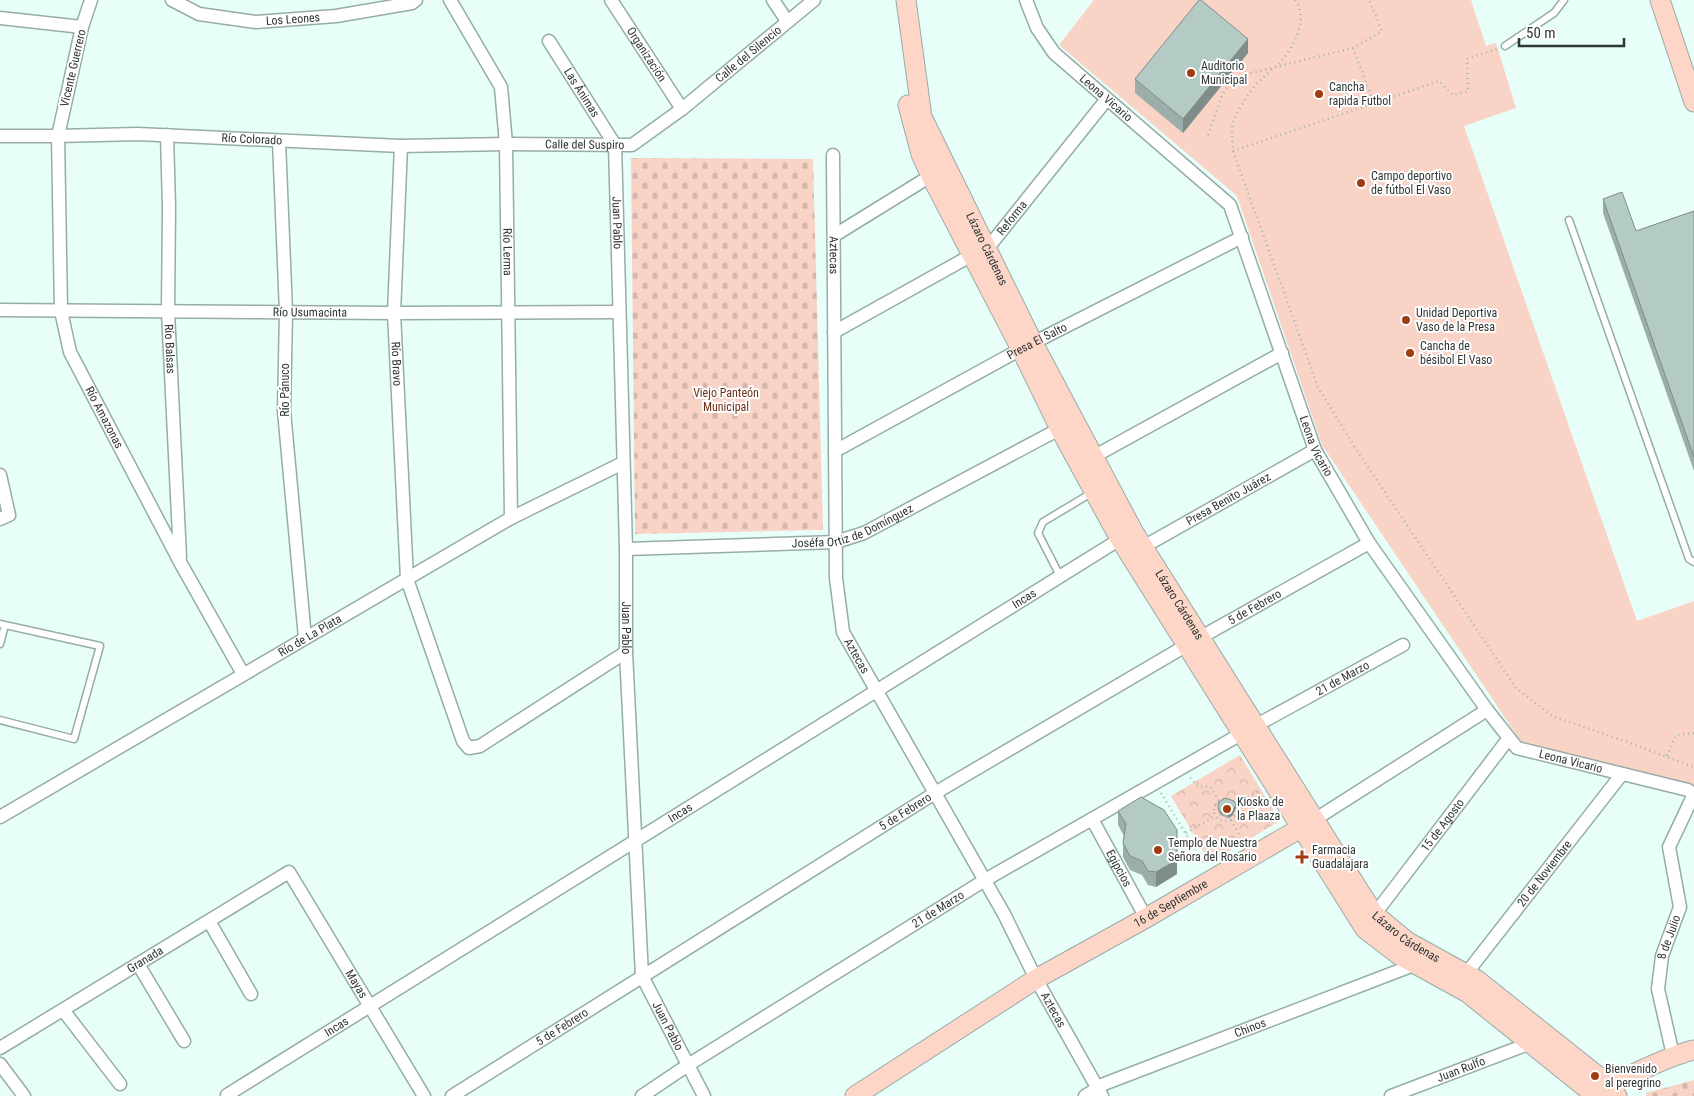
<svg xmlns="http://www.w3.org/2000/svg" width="1694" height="1096" font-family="'Roboto Condensed',sans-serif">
  <defs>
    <pattern id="cemetery-stones" width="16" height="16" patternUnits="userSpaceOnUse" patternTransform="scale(1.25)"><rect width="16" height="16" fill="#f8d3c6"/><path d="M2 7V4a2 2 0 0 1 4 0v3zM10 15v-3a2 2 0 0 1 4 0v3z" fill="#d5b6ab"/></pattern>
    <pattern id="park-crowns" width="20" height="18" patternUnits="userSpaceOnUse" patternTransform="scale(1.25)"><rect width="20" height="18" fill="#f8d3c6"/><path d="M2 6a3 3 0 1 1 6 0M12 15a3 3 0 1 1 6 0" fill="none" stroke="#d5b6ab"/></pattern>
  </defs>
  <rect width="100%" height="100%" fill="#e7fef9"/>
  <path fill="url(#cemetery-stones)" d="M631,158L813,159L823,530L635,534Z
    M1694,1080V1096H1646V1093Z"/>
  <path fill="url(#park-crowns)" d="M1240,755L1280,821L1210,862L1171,796Z"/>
  <path fill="#f8d3c6" d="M1094,0H1471L1486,46L1496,43L1516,108L1464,126L1637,621L1694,601V790L1522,743L1322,445L1237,196L1059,45Z"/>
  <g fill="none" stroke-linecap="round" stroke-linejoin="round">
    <defs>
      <path id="lane" d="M1505,46L1554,13L1564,0
        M1569,220L1689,559L1694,562
        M1060,576L1038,533L1043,522L1093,492
        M0,624L100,646L74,739L0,720
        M0,644L5,625"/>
      <g id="street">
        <path id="s1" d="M91,0L82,27L58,136L61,311L70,352L180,562L243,674"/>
        <path id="s2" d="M172,0L199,14L256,22L336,16L412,3L416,0"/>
        <path id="s3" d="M450,0L501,87L506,144L511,518"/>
        <path id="s4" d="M611,0L682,109"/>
        <path d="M773,0L787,21"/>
        <path id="s5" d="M1026,0L1037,28L1054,53L1230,205L1315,450L1369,543L1487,710L1517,748L1688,790L1694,795"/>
        <path d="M0,18L82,27"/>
        <path id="s6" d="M549,41L615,145L626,549V652L642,976L704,1096"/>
        <path id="s7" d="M167,135L169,207L168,312L180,557"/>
        <path id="s8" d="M0,136H58L137,134L401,146L506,144L632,145L682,109L814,0"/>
        <path d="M279,141L286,312L284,411L305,638"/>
        <path id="s9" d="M401,146L394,313L407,579L463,741L469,748L480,746L626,652"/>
        <path id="s10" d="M833,155L836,578L843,632L1004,914L1036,979L1102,1096"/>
        <path d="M835,235L937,172"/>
        <path id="s11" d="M0,310L394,313L619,312"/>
        <path id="s12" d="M834,332L972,255L987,249L1107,99"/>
        <path id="s13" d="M835,451L1021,349L1242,237"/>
        <path d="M1093,457L1282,353"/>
        <path d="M0,475L9,515L0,519"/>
        <path id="s14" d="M626,549L836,542L864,533L1065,426"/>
        <path id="s15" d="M1136,551L1315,450"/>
        <path id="s16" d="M0,817L511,518L623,463"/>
        <path id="s17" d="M1092,819L1146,918"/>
        <path d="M1314,820L1487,710"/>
        <path id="s18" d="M1371,919L1509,738"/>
        <path d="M209,921L251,994"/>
        <path d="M138,964L184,1041"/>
        <path id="s19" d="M1462,979L1622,774"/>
        <path d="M63,1010L120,1084"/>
        <path id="s20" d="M0,1048L289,872L424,1096"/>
        <path id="s21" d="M1673,1055L1658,989L1662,956L1680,907L1669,847L1694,794"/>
        <path d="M0,1064L24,1096"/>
        <path id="s22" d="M227,1095L1125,536"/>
        <path id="s23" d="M452,1096L935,793L1187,645L1369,543"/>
        <path id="s24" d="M642,1096L688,1065L985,880L1255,726L1403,645"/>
        <path id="s25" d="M1085,1096L1104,1084L1419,963"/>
        <path id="s26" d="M1391,1096L1536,1041"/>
      </g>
      <g id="secondary">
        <path id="s27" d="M906,0L922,117L1033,343L1133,531L1360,892L1374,914L1408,942L1477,980L1609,1085L1617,1096"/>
        <path d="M1660,0L1694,102"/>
        <path d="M908,105L921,154L931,176L1021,349L1060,429L1120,539L1365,929L1399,955L1468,993L1596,1096"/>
        <path d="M1598,1088C1631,1078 1660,1058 1694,1050"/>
        <path id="s28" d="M855,1096L1036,979L1146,918L1311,822"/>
      </g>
    </defs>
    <use href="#lane" stroke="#97aca7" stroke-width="9"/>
    <use href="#street" stroke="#97aca7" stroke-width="15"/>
    <use href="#secondary" stroke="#97aca7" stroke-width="21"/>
    <path stroke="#a2b4b0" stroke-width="2.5" stroke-dasharray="1 4" stroke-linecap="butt" d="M1295,0C1308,17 1296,42 1285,57C1276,68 1263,76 1254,87C1246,97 1239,109 1234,120C1230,128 1233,142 1233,151L1318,387L1354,446L1516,688L1552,716L1627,742L1694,767
      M1353,48L1374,103
      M1208,135L1223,93L1230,83L1243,75L1353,48L1382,31L1369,0
      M1233,151L1439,81L1453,95L1468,91L1467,59L1497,49
      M1667,756L1676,735L1694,733
      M1190,778L1199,787L1210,786L1219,801
      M1161,793L1205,865
      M1214 810a11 11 0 1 1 22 0a11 11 0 1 1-22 0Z
      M1235,805L1260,790
      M1231,820L1239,834
      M1186,833L1215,816"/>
    <use href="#lane" stroke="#fff" stroke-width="6"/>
    <use href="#street" stroke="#fff" stroke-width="12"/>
    <use href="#secondary" stroke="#fdd6c8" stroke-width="19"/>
  </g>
  <path fill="#9baea9" d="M1248,53L1183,133L1135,93V79Z
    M1603,199L1636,231L1694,211V471L1603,213Z
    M1218,807L1236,808L1232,816L1228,818L1220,815L1218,810Z
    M1118,811L1177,874L1156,887L1148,885L1142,875L1130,870L1123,857V843L1124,836L1118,825Z"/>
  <path fill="#7e8d8a" d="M1248,39V53L1183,133V119Z
    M1236,805V808L1232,816L1228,818V815Z
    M1177,860V874L1156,887V872Z"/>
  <path fill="#b4cac5" stroke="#7e8d8a" d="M1199,0H1201L1248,39L1183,119L1135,79Z
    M1622,192L1636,231L1694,211V457L1603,199Z
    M1141,797L1164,810L1177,830V860L1156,872L1148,871L1142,861L1130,856L1123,843L1126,824L1118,811Z
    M1225,798L1234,801L1236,805L1232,812L1228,815L1220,812L1218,807L1219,802Z"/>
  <g fill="#a13c0e" stroke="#fff" stroke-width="2">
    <circle cx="1191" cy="73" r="5"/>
    <circle cx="1319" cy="94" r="5"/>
    <circle cx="1361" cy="183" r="5"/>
    <circle cx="1406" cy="320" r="5"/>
    <circle cx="1410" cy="353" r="5"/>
    <circle cx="1227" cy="809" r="5"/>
    <circle cx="1158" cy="850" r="5"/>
    <path d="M1299.5 849.5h5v5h5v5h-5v5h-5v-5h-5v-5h5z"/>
    <circle cx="1595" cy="1076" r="5"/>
  </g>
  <g text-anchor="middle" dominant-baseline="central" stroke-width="4" stroke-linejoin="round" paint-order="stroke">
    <g font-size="12" fill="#2f3735" stroke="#fff">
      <text stroke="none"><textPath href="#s2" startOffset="125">Los Leones</textPath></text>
      <text stroke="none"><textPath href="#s4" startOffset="65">Organización</textPath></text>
      <text stroke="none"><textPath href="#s8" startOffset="780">Calle del Silencio</textPath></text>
      <text transform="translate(73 68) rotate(-77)">Vicente Guerrero</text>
      <text stroke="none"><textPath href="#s6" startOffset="61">Las Ánimas</textPath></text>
      <text stroke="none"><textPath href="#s5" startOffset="129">Leona Vicario</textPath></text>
      <text stroke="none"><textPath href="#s8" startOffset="252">Río Colorado</textPath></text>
      <text stroke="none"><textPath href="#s8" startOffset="585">Calle del Suspiro</textPath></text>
      <text stroke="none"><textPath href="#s12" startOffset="214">Reforma</textPath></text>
      <text stroke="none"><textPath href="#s6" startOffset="201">Juan Pablo</textPath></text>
      <text stroke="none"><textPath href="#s27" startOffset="265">Lázaro Cárdenas</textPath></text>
      <text stroke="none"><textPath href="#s3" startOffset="266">Río Lerma</textPath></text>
      <text stroke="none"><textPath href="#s10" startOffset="100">Aztecas</textPath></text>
      <text stroke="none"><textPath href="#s11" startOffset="310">Río Usumacinta</textPath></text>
      <text stroke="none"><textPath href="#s13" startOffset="230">Presa El Salto</textPath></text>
      <text stroke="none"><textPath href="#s7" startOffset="214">Río Balsas</textPath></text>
      <text stroke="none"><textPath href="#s9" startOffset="218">Río Bravo</textPath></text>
      <text transform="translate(285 390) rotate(-90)">Río Pánuco</text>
      <text stroke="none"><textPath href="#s1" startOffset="431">Río Amazonas</textPath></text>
      <text stroke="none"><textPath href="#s5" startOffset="549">Leona Vicario</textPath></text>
      <text stroke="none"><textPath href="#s15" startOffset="106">Presa Benito Juárez</textPath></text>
      <text stroke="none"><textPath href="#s14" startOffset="230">Joséfa Ortiz de Domínguez</textPath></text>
      <text stroke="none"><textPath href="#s22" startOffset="939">Incas</textPath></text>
      <text stroke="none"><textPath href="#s27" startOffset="670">Lázaro Cárdenas</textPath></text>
      <text stroke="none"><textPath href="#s23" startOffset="940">5 de Febrero</textPath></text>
      <text stroke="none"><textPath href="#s6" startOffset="606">Juan Pablo</textPath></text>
      <text stroke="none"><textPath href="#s16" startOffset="359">Río de La Plata</textPath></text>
      <text stroke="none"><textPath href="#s10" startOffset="505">Aztecas</textPath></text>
      <text stroke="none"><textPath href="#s24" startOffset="816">21 de Marzo</textPath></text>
      <text stroke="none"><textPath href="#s5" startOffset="968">Leona Vicario</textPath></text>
      <text stroke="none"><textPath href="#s23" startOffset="535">5 de Febrero</textPath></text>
      <text stroke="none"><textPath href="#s22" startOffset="534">Incas</textPath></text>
      <text stroke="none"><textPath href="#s18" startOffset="118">15 de Agosto</textPath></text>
      <text stroke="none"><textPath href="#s17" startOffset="56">Egipcios</textPath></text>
      <text stroke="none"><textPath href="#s19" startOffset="134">20 de Noviembre</textPath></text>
      <text stroke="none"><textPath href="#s28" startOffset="370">16 de Septiembre</textPath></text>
      <text stroke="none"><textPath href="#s24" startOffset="350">21 de Marzo</textPath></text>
      <text stroke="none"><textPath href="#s27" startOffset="1075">Lázaro Cárdenas</textPath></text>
      <text stroke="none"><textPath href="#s21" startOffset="121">8 de Julio</textPath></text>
      <text stroke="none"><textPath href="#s20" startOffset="170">Granada</textPath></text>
      <text stroke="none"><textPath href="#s20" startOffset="469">Mayas</textPath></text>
      <text stroke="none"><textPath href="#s10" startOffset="910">Aztecas</textPath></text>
      <text stroke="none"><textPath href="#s23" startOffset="130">5 de Febrero</textPath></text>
      <text stroke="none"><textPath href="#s22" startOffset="129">Incas</textPath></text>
      <text stroke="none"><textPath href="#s6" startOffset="1011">Juan Pablo</textPath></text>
      <text stroke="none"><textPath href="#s25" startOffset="179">Chinos</textPath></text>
      <text stroke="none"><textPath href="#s26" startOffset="75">Juan Rulfo</textPath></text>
    </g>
    <g font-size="12" fill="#2f3735" stroke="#fff" text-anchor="start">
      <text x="1201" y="66">Auditorio<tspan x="1201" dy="14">Municipal</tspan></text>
      <text x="1329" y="87">Cancha<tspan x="1329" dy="14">rapida Futbol</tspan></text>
      <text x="1371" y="176">Campo deportivo<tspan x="1371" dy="14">de fútbol El Vaso</tspan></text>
      <text x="1416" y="313">Unidad Deportiva<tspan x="1416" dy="14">Vaso de la Presa</tspan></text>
      <text x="1420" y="346">Cancha de<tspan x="1420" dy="14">bésibol El Vaso</tspan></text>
      <text x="1237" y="802">Kiosko de<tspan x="1237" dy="14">la Plaaza</tspan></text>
      <text x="1168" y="843">Templo de Nuestra<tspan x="1168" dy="14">Señora del Rosario</tspan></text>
      <text x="1312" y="850">Farmacia<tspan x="1312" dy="14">Guadalajara</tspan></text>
      <text x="1605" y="1069">Bienvenido<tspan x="1605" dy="14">al peregrino</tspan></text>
    </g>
    <g font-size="12" fill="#6e3018" stroke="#fff">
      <text x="726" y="393">Viejo Panteón<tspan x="726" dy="14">Municipal</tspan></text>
    </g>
  </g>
  <path d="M1519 38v8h105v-8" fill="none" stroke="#2f3735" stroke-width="2.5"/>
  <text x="1526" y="38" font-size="15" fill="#2f3735" stroke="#ffffff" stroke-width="4" paint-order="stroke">50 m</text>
</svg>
